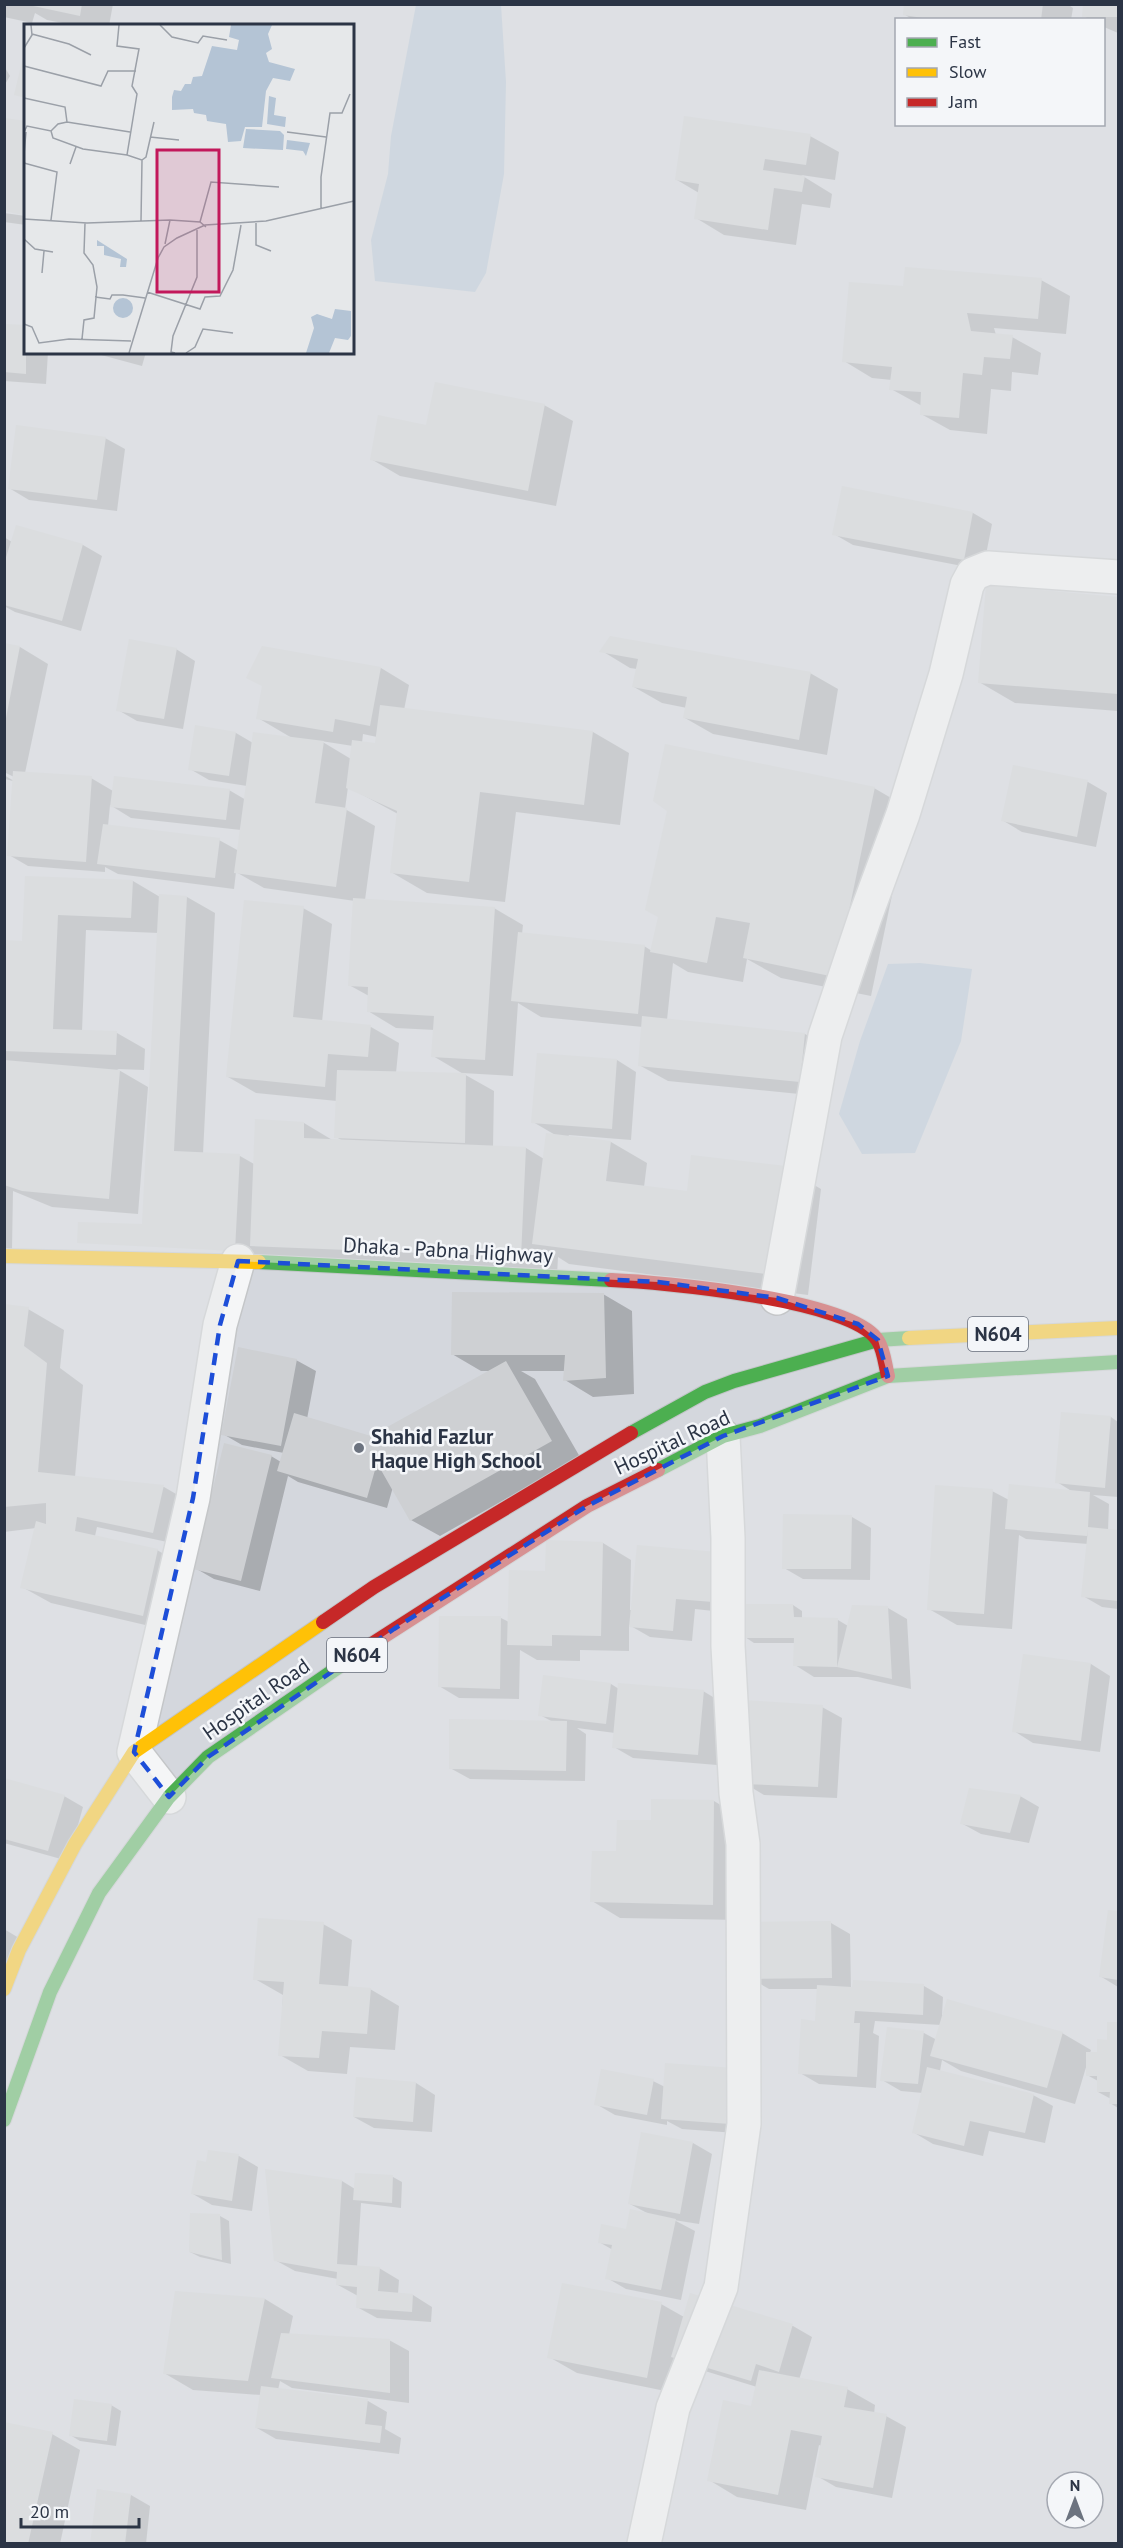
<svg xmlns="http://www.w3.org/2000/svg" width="1123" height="2548" font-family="'PT Sans',sans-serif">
  <rect width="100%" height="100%" fill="#e6e8ea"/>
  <path fill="#d4d7dd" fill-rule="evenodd" d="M5,5H1118V2543H5ZM896,20H1104V124H896ZM26,26H352V352H26ZM1057,2482H1093V2518H1057Z"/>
  <path fill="#b4c4d5" d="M416,5H501L506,82L504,174L486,273L475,292L375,281L371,240L388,174L391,136Z
    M920,963L972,969L961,1041L915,1153L862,1154L839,1114L860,1041L888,964Z"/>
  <path fill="#0003" fill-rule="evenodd" d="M4,4H113L109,26H78L47,20L35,13L32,23L4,17Z
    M906,4H1067L1073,8L1071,20H913L904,14Z
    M1084,4H1118V33L1104,27V20H1090L1084,16Z
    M4,66L10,76L4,86Z
    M26,123V213L4,210Z
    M810,136L839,152L835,180L801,175L832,194L830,208L802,204L796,245L724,235L696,218L699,193L677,180Z
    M4,213L26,216V225L4,222Z
    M1041,280L1070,296L1066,334L994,328L996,335L1012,337L1041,353L1038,375L1012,372L1011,391L991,389L987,434L950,430L921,414L922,406L891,389L892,380L872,378L844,361L905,288Z
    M4,325L26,352H48L46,384L4,381Z
    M90,352H146L142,366Z
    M544,405L573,421L556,506L400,476L371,459Z
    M105,438L125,449L117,511L29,500L9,488Z
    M843,488L973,513L992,524L983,570L853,545L834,534Z
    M17,527L83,545L102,556L81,631L15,612L4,606V537L12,542Z
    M987,587L1118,598V711L1015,703L979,682Z
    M4,644L20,647L48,664L25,773L91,778L113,791L229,790L246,800L247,786L209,780L190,769L197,727L236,733L253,743L292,738L258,718L381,668L409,685L404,710L593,732L629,753L620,825L516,812L505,902L427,893L391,872L398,814L348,787L345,809L375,826L365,900L494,908L523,925L522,934L644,946L652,951L874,788L910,809L871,996L781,978L747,959L743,982L688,972L673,963L667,1020L805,1034L833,1050L829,1097L668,1081L639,1065L643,1027L541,1017L518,1003L513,1076L462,1073L494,1091L493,1147L526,1148L544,1159L557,1136L533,1122L617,1060L636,1072L631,1140L569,1135L568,1137L611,1142L647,1163L644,1187L688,1192L785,1168L821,1189L808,1295L569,1264L558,1257L557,1276L287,1266L143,1226L159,933L86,930L82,1031L117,1033L145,1049L144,1070L117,1069L148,1087L138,1214L52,1207L13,1191L12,1249H4V942L24,943L26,877L133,881L160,897H187L215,913L203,1154L240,1156L254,1164L304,1123L334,1141H343L336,1137L337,1101L256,1093L228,1077L303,908L332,924L322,1022L371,1027L399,1043L396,1073L465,1075L433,1056L435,1030L396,1028L368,1011L369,996L349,985L355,901L264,888L236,872L234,889L118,874L105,867V872L28,866L9,855L14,781L4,779V775L14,781V777L4,772ZM363,734L377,737L376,745L362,743ZM321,741L353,746L351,759ZM110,805L131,818L241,830L239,851L219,840L108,826Z
    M176,649L195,661L183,729L137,721L118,710Z
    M602,651L810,673L838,689L827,755L713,734L685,718L687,708L662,703L634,687L637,669L630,668Z
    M1014,766L1088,782L1107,793L1096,847L1022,832L1002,820Z
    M603,1294L632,1311L634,1394L593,1397L565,1380V1371H521L535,1379L580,1457L440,1536L411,1520L393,1487L387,1508L298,1482L288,1476L260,1591L214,1579L195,1568L271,1456L281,1462L284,1453L242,1445L223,1434L296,1360L316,1371L307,1419L371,1438L491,1371H481L452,1354Z
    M4,1306L28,1309L64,1330L60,1368L83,1385L75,1477L164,1487L183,1498L172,1543L97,1527L95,1536L157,1550L186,1567L171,1631L51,1603L22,1587L36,1528L4,1532Z
    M1063,1414L1111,1417L1118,1422V1497L1093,1495L1109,1504L1108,1531L1118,1532V1609L1102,1607L1083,1596L1088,1544L1026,1539L1019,1535L1012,1629L957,1625L929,1609L992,1491L1009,1500L1073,1492L1057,1482Z
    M784,1516L852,1517L871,1528L870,1580L803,1579L784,1568Z
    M603,1543L631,1560L630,1610H632L638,1547L732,1613L695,1609L692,1641L650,1637L629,1625V1651L580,1650V1661L537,1660L520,1650L519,1699L459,1698L439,1686L441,1617L501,1618L509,1622L546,1573Z
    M793,1605L802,1611V1619L838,1620L848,1626L888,1608L907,1619L911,1689L858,1677H814L795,1665V1643H754L745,1637Z
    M1024,1655L1091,1664L1110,1676L1100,1752L1033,1743L1014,1731Z
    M611,1684L619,1689L703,1691L723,1703L717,1765L633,1758L614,1747L615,1733L577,1728L586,1734L585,1781L470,1779L450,1768L553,1722L540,1715Z
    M822,1707L842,1718L837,1798L764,1795L744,1783Z
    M4,1780L64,1796L83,1807L68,1861L4,1843Z
    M1020,1796L1039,1807L1029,1843L981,1834L961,1823Z
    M652,1801H714L742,1818L741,1920L620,1918L592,1901L618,1853L652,1822Z
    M1110,1912L1118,1913V1987L1100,1976Z
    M831,1923L850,1934L851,1989H854V1982L924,1986L943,1997L942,2015L1062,2033L1091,2050L1090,2053H1099L1109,2041V2023L1118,2024V2108L1110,2103L1111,2099L1098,2092V2081L1087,2075V2064L1075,2104L961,2071L942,2060L940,2071L1033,2095L1053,2106L1045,2143L989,2131L983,2156L933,2144L913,2132L923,2093L901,2091L882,2080L888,2028L924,2033L937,2040L941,2025L875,2021L873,2033L879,2036L876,2088L819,2084L800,2073L817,2022L819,1989H769L750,1978Z
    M323,1924L352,1940L348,1987L370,1989L399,2006L395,2050L350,2047L347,2074L308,2071L280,2055L283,1995L255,1979Z
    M4,1929L29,1944L4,1978Z
    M653,2081L665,2087L749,2134L682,2129L667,2121V2125L615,2115L596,2104Z
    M416,2083L435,2095L432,2132L374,2128L354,2117Z
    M693,2143L712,2154L699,2224L674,2220L695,2231L681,2300L626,2289L607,2278L613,2250L599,2242L627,2230L647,2213L630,2204Z
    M209,2151L239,2156L258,2167L252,2211L212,2205L193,2194L207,2163Z
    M393,2177L402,2182L401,2208L361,2203L357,2267L379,2268L399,2280L398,2294L413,2295L432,2307L431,2322L377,2318L357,2307L358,2296L338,2285V2279L295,2271L275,2260L342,2181L355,2189Z
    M220,2216L229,2221L231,2264L200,2257L190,2252Z
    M176,2292L265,2299L293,2316L289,2335L389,2340L409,2351V2403L292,2388L280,2381L278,2390L368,2401L387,2412L385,2429L401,2438L399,2454L276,2439L257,2428L261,2395L193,2390L164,2373Z
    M661,2304L684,2317L793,2326L812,2337L799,2380L847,2389L875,2405L874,2414L886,2416L906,2427L892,2498L836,2487L817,2476L822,2446L819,2445L806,2510L737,2497L709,2480L753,2408L757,2387L692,2367L675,2393L577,2373L549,2357Z
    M111,2405L121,2411L116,2446L80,2441L70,2435Z
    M52,2434L80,2450L60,2544H4Z
    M131,2495L150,2506L146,2544H92Z"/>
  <path fill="#ced0d3" d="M24,4H82L80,16Z
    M904,4H1043L1041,20H936L903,15Z
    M1083,4H1118V17H1082Z
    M25,49H26V98L14,95Z
    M684,116L811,134L806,165L765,159L763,170L805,176L802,192L774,188L768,230L694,219L699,184L675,180Z
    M4,118L26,121L23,215L4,211Z
    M905,267L1042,278L1038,319L967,313L971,331L1013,335L1010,359L984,357L982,375L963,373L959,418L920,415L921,392L889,390L892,367L842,362L849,282L903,286Z
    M4,324L26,325V374L4,372Z
    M435,382L545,404L528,491L370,460L378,415L426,425Z
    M16,425L106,437L97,500L8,489Z
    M842,486L973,512L964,560L832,535Z
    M16,525L83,544L62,621L4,605V564Z
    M986,585L1118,597V694L978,683Z
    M610,636L811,672L799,740L683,718L687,697L632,687L638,659L599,652Z
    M129,639L177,648L164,719L116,711Z
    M4,643L20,646L6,718L4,717Z
    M262,646L381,667L370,726L335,719L333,732L256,719L262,686L246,678Z
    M380,705L593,731L584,805L480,792L469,882L390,873L397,811L346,788L352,740L375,743Z
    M195,725L236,732L229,776L188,770Z
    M253,732L324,741L315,803L347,808L336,887L234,873Z
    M665,744L875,787L835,977L743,958L750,923L716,917L707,963L650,952L658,917L645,910L667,811L653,801Z
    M1013,765L1088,780L1077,837L1001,821Z
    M13,771L92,776L86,862L7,856Z
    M114,776L230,789L226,820L110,807Z
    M103,824L220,838L215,878L97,864Z
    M25,876L133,880L131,918L58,915L53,1029L117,1031L116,1055L4,1051V940L22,941Z
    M159,894L187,896L174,1151L240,1154L235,1251L77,1243L78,1222L142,1224Z
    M353,898L495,907L485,1060L431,1057L434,1016L367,1012L368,987L348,986Z
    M244,900L304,906L293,1017L371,1025L368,1057L328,1054L325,1087L226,1077Z
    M518,932L645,945L638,1014L511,1001Z
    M642,1016L805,1033L800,1082L638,1066Z
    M537,1053L617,1059L612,1129L531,1123Z
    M4,1060L120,1070L109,1199L22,1191L4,1185Z
    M337,1070L466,1073L465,1143L334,1138Z
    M255,1119L304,1122V1138L526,1147L521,1257L250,1246Z
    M546,1133L611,1141L606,1181L687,1191L691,1155L786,1166L773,1275L532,1244Z
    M452,1292L604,1293L606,1378L563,1381L565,1355H451Z
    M4,1304L29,1307L24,1346L47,1363L38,1472L164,1485L153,1533L77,1517L75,1531L158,1549L143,1616L20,1588L36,1521L46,1524V1503L4,1507Z
    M238,1347L297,1359L281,1446L221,1435Z
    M506,1361L552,1441L410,1521L377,1463L367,1498L277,1471L294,1413L371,1436Z
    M1061,1412L1111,1416L1105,1488L1055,1483Z
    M224,1443L272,1455L241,1581L193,1569Z
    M1009,1484L1090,1492L1088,1527L1118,1530V1601L1081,1597L1088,1529L1087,1536L1005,1529Z
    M935,1485L993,1489L984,1614L927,1610Z
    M783,1514L852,1515L851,1569H782Z
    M546,1540L603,1542L601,1636L552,1635V1646L507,1645L509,1570L545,1571Z
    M637,1545L717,1552L713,1602L676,1599L673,1631L629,1627Z
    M744,1604H793L794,1617L838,1618L837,1667L852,1605L888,1606L892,1679L837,1667L793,1666L794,1638H743Z
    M439,1616H501L500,1689L438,1687Z
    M1023,1654L1091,1663L1081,1741L1012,1732Z
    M543,1675L611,1683L606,1724L538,1716Z
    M618,1683L704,1690L698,1755L612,1748Z
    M742,1700L823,1705L818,1787L743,1784Z
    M449,1719L567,1721L566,1771L449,1769Z
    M4,1778L65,1795L48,1851L4,1839Z
    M969,1788L1021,1795L1010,1833L960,1824Z
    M651,1799L714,1800L713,1905L590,1902L592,1851H616L617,1820H651Z
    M1108,1910L1118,1911V1980L1099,1977Z
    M258,1918L324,1922L319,1984L371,1988L367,2034L322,2031L319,2058L278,2056L284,1982L253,1980Z
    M831,1921L832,1978L748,1979L747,1922Z
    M853,1980L924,1984L923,2015L855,2011L854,2023H860L857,2077L798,2074L801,2019L815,2021L817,1985L852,1987Z
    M947,1999L1063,2032L1047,2088L930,2056Z
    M1107,2022H1118V2104H1109L1110,2092H1097V2076H1086V2052H1097V2039L1107,2040Z
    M887,2027L924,2031L918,2084L880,2081Z
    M665,2063L734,2068L730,2124L661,2119Z
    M927,2067L1034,2094L1025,2133L970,2121L964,2146L912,2133Z
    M601,2069L654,2079L647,2115L594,2105Z
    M356,2077L416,2082L413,2122L353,2117Z
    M641,2132L693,2142L680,2214L628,2204Z
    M208,2150L239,2154L232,2201L191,2194L197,2160L206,2162Z
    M265,2169L342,2180L337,2264L380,2267L378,2291L413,2294L412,2312L356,2308L357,2287L336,2285L337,2272L274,2261Z
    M355,2173L393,2175L392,2203L353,2200Z
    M630,2209L676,2219L661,2290L605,2279L612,2245L598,2243L601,2224L626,2229Z
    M190,2213L220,2214L222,2260L189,2252Z
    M562,2283L662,2302L647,2378L547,2358Z
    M175,2291L265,2298L248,2381L163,2374Z
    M690,2293L793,2324L779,2372L756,2364L751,2381L671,2357Z
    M281,2333L390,2339V2393L271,2378Z
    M759,2370L848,2387L844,2407L887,2414L873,2488L815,2477L822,2436L791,2430L778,2495L707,2481L723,2400L751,2406Z
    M261,2386L368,2399L365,2424L382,2426L380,2443L255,2428Z
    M74,2399L112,2404L107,2441L69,2436Z
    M4,2422L53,2432L28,2544H4Z
    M97,2489L131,2494L125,2544H90Z"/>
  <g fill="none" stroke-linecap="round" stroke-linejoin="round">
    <defs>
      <path id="street" d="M777,1298L825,1036L865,917L903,814L946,674L967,585L973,574L988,568L1118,577
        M169,1797L134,1752L193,1498L220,1325L238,1261
        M644,2544L673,2408L721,2287L744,2124L743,1844L736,1793L728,1646V1538L723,1436"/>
      <path id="fast" d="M259,1262L611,1280
        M631,1433L705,1392L734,1381L878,1340L909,1338
        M658,1470L723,1436L760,1426L888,1376L1118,1362
        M4,2120L50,1992L99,1893L169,1797L208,1757L372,1644"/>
      <path id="slow" d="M4,1256L259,1262
        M909,1338L1118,1328
        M4,1989L19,1950L75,1844L134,1752L323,1622"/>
      <path id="jam" d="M611,1280C660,1282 854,1299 878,1341C884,1350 885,1365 888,1376
        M323,1622L374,1587L631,1433
        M372,1644L587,1506L658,1470"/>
    </defs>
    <use href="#street" stroke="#c4c6c8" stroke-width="36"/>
    <use href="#fast" stroke="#c2c5c8" stroke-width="16"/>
    <use href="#slow" stroke="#c2c5c8" stroke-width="16"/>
    <use href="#jam" stroke="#c2c5c8" stroke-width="16"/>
    <use href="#street" stroke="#f5f6f7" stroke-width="33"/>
    <use href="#fast" stroke="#4caf50" stroke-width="14"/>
    <use href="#slow" stroke="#ffc107" stroke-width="14"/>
    <use href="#jam" stroke="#c62828" stroke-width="14"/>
  </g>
  <path d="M0 0H1123V2548H0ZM238,1261L658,1282L777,1298L858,1324L878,1340L888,1376L723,1436L587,1506L394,1629L208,1757L169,1797L134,1752L193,1498L220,1325Z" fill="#e6e8ea" fill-opacity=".55" fill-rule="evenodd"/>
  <path fill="none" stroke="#1d4ed8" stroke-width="4.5" stroke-dasharray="12 8" stroke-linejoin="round" d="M238,1261L658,1282L777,1298L858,1324L878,1340L888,1376L723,1436L587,1506L394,1629L208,1757L169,1797L134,1752L193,1498L220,1325Z"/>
  <circle fill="#6c737f" stroke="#f4f6f9" stroke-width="2" cx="359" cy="1448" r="6"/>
  <g text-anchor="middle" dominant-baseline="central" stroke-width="5" stroke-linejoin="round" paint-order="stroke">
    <g fill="#f4f6f9" stroke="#676e7b" stroke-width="1.5">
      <rect x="968" y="1317" width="60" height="34" rx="4.5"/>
      <rect x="327" y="1638" width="60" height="34" rx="4.5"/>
    </g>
    <g font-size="20" font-weight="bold" fill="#2b3445">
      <text x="998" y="1334">N604</text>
      <text x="357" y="1655">N604</text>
    </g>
    <g font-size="21" fill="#2b3445" stroke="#f4f6f9">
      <text transform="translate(448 1250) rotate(3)">Dhaka - Pabna Highway</text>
      <text transform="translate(672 1442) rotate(-25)">Hospital Road</text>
      <text transform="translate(256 1699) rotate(-35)">Hospital Road</text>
    </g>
    <g font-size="21" font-weight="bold" fill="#2b3445" stroke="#f4f6f9" text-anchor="start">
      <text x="371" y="1436">Shahid Fazlur<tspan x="371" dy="24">Haque High School</tspan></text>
    </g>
  </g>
  <g transform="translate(24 24)">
    <rect width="330" height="330" fill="#e6e8ea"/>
    <path d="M207,1H248L244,10L248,25L242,29L245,38L271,45L266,57L249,54L242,67L238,103H221L217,117L204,118L202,100L183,97L182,91L170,89L169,85L148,86V73L150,66L157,67L161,60H167L169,53L178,52L188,22L213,26L215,16L205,13ZM245,72L252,74L250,91L262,93L261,103L243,100ZM222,105L256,107L260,111L259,126L219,124ZM263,116L286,119L282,132L279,127L262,125ZM73,216L103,235L102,243H96L97,235L80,231V222H73ZM89 284a10 10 0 1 1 20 0a10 10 0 1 1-20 0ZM311,285L327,287V312L324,316L311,314L305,329H282L290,304L287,293L293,290L308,295Z" fill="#b4c4d5"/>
    <path fill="none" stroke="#9ba0a8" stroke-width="1.5" d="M95,1L93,22L115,25L108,62L113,70L103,131L118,136L117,197M136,1L148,13L174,19L179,12L203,16M8,10L45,20L67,31M0,24L8,11L7,1M0,42L77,62L84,47H112M0,74L41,83L43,98M27,107L29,114L59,125L103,131M0,108L3,102L27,107L34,100L43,98L106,108M263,108L302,113M126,113L155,116M0,130L2,108M118,136L122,133L130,98M0,139L33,148L27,196M46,140L52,123M297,184V153L306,89H318L326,70M0,195L63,199L146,196L176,198L182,203M176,198L187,158L255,163M232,199V221L247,227M0,215L11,225L29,228M141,220L146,196M18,249L20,227M123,268L176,285L181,273L196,272L209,246L217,201M71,273L86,275L88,271H99L121,274M0,300L8,303L15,319L45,315L107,317M58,315L60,296L70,294L73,263L69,241L60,229L61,199M105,329L134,234L140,223L153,214L181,201L242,197L330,177M151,329L147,328L149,312L173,253V206M162,329L171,323L179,305L209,309"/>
    <path fill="#c2185b" fill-opacity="0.15" stroke="#c2185b" stroke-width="3" d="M133,126H195V268H133Z"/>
    <rect width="330" height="330" fill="none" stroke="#2b3445" stroke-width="3"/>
  </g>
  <rect width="1123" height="2548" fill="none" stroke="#2b3445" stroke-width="12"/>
  <rect x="895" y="18" width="210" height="108" fill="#f4f6f9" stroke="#a4a8b1" stroke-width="1.5"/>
  <rect x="907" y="38" width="30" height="9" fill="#4caf50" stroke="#a4a8b1" stroke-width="1.5"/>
  <text x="949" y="48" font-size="18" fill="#2b3445">Fast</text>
  <rect x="907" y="68" width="30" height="9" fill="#ffc107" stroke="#a4a8b1" stroke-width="1.5"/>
  <text x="949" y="78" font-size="18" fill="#2b3445">Slow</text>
  <rect x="907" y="98" width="30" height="9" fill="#c62828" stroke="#a4a8b1" stroke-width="1.5"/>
  <text x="949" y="108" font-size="18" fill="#2b3445">Jam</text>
  <g transform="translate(1075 2500)"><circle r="28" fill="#f4f6f9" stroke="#a4a8b1" stroke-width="1.5"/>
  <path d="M0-4.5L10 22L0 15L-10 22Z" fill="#6c737f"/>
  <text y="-9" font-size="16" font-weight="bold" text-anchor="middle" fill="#2b3445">N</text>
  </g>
  <path d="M21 2518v9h118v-9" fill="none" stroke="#2b3445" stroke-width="3"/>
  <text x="30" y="2518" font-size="18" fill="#2b3445" stroke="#f4f6f9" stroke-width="4.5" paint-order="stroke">20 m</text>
</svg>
